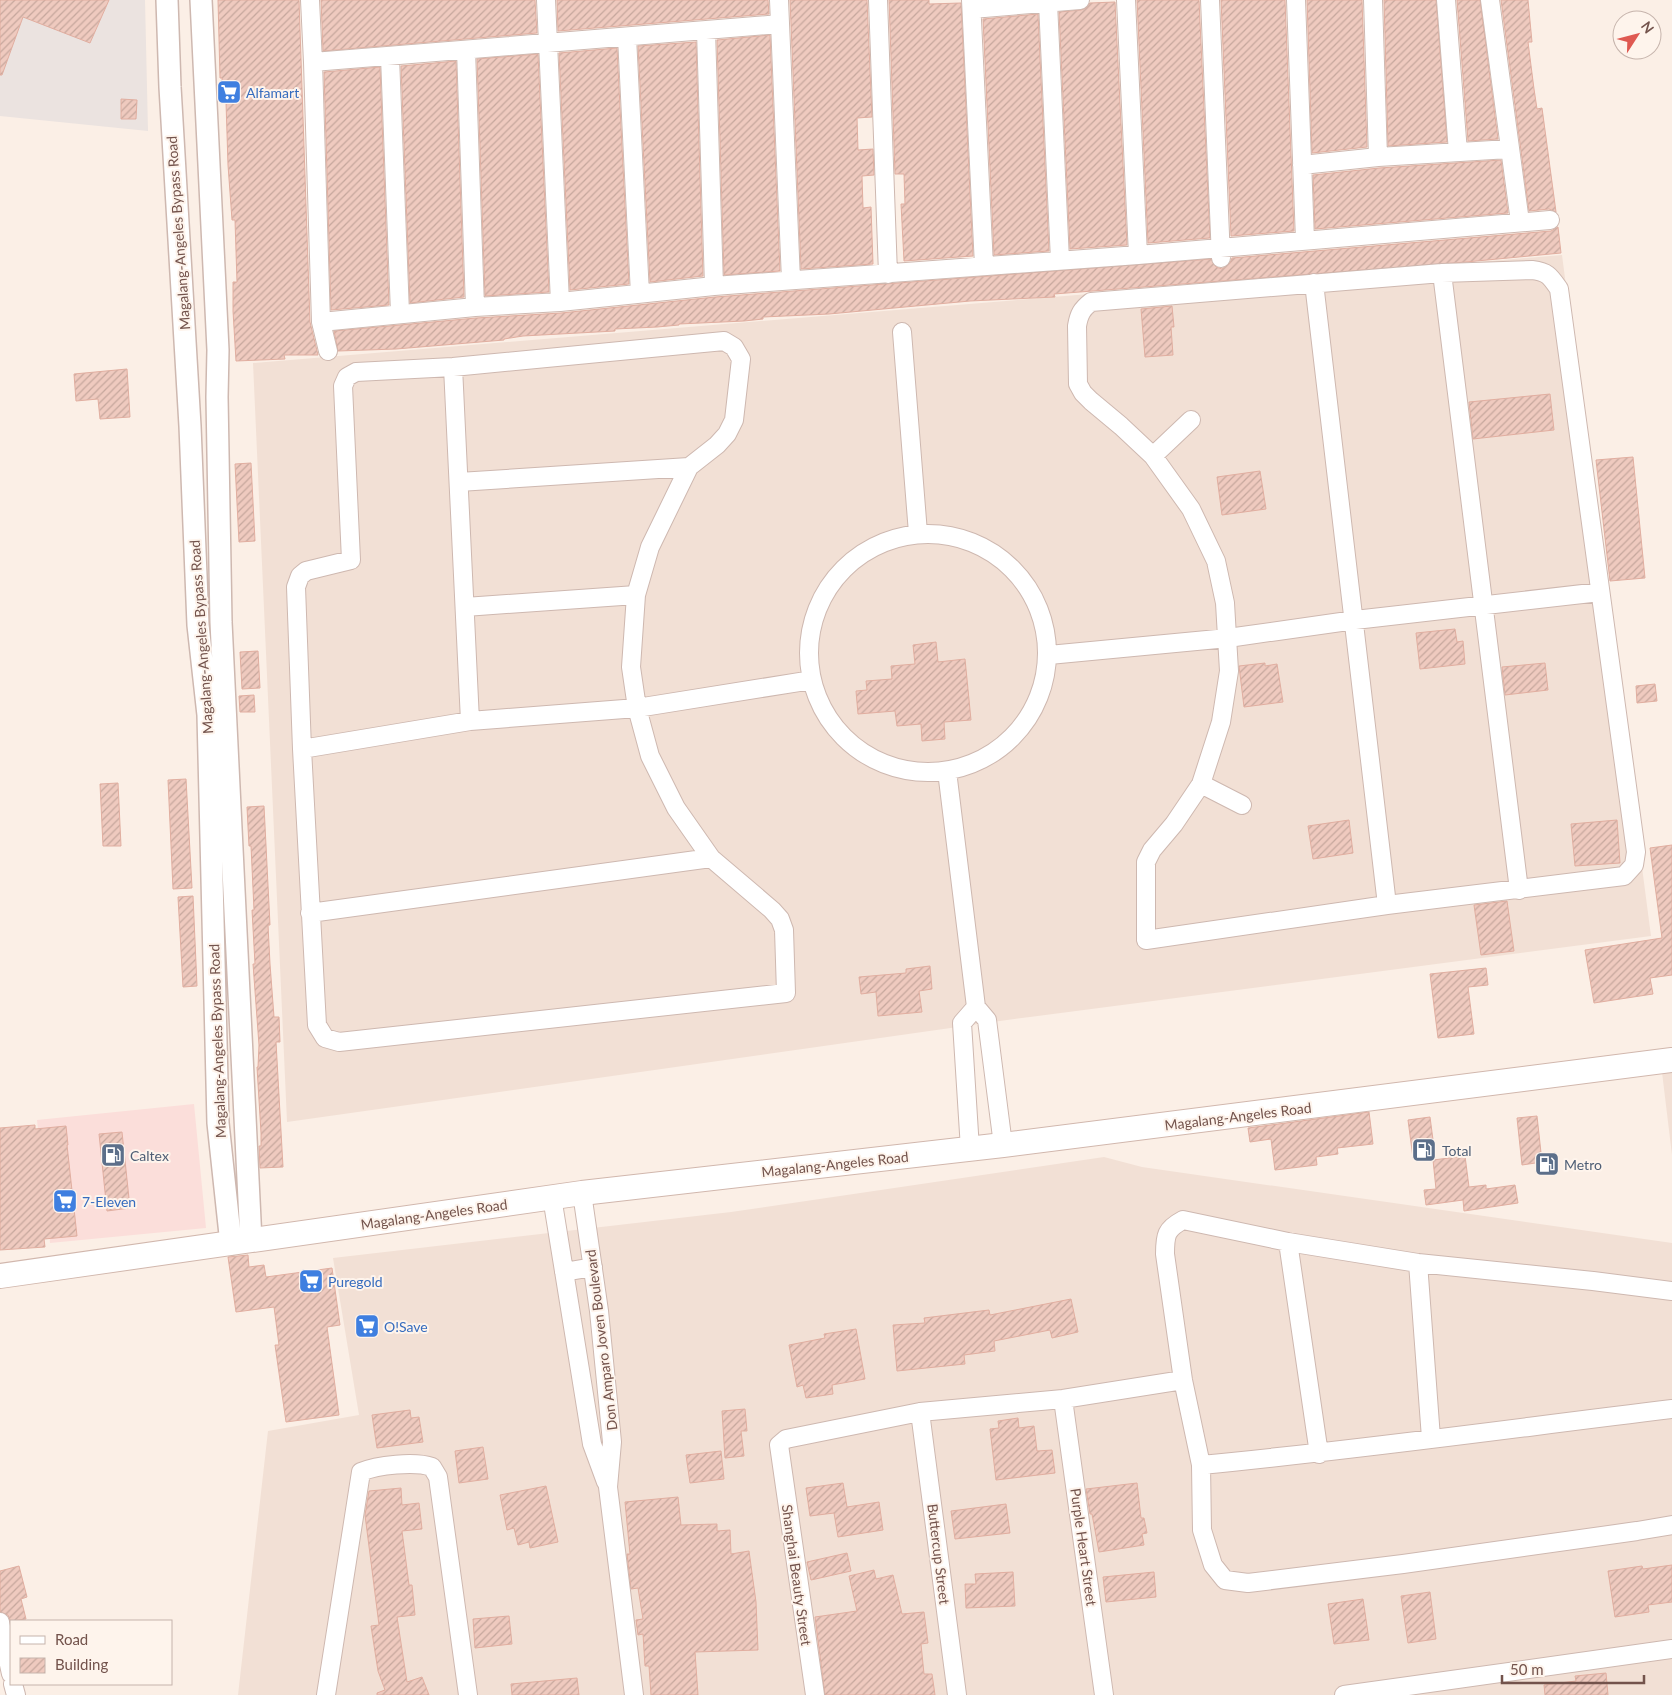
<svg xmlns="http://www.w3.org/2000/svg" width="1672" height="1695" font-family="Lato,sans-serif">
  <defs>
    <pattern id="building-hatch" width="6" height="6" patternUnits="userSpaceOnUse" patternTransform="scale(1.25)"><rect width="6" height="6" fill="#efcabf"/><path d="M-1 1l2-2M0 6l6-6M5 7l2-2" fill="none" stroke="#c6a79d"/></pattern>
  </defs>
  <rect width="100%" height="100%" fill="#fbefe6"/>
  <path fill="#f2e0d5" d="M1562,255L1651,936L1007,1020L287,1122L253,363Z
    M1672,1063V1155L1661,1064Z
    M1104,1157L1142,1167L1672,1243V1695H238L268,1431L359,1415L333,1258L731,1212Z"/>
  <path fill="#fbdeda" d="M194,1104L206,1228L50,1243L37,1120Z"/>
  <path fill="#ebe3e0" d="M0,0H145L148,131L0,116Z"/>
  <path fill="url(#building-hatch)" stroke="#e1aea0" d="M0,0H109L90,43L23,17L2,75H0Z
    M218,0H299L310,322L318,355H284L285,359L236,361L233,311V282H237L235,220H232L228,165L226,102H223L222,78H220Z
    M321,0H535L537,33L323,51Z
    M557,0H768L769,14L558,31Z
    M790,0H867L872,117L857,118L858,150L873,149L874,175L862,176L863,208L871,207L873,264L801,269Z
    M889,0H929V4L961,3L973,256L904,261L901,204H905L904,174H895Z
    M1137,0H1199L1210,238L1148,243Z
    M1221,0H1285L1294,231L1231,236Z
    M1307,0H1362L1367,147L1312,153Z
    M1384,0H1436L1447,142L1388,146Z
    M1457,0H1480L1498,139L1468,141Z
    M1501,0H1528L1532,42H1528L1534,89L1537,109L1542,108L1556,212L1549,209L1529,211Z
    M1115,2L1127,245L1070,249L1059,12L1081,10L1086,8L1090,3Z
    M1038,14L1049,251L994,255L983,19Z
    M770,35L780,271L724,275L717,40Z
    M696,42L703,276L650,282L638,46Z
    M617,48L629,284L570,290L559,53Z
    M538,54L549,292L485,296L477,59Z
    M456,61L464,297L410,303L401,66Z
    M380,67L389,305L331,310L324,72Z
    M121,99L137,100L136,119H121Z
    M1501,160L1508,213L1315,229L1313,175L1379,168Z
    M1558,227L1561,253L1466,262L1054,294L1055,297L970,301L829,314L763,317V319L744,321L679,324V325L657,327L615,329V331L523,336L504,339V340L396,349L338,351L334,331L476,318L561,313L715,297L1211,259L1216,267L1222,269L1230,263L1232,258L1551,231Z
    M1172,306L1174,327H1171L1173,355L1145,357L1141,309Z
    M127,369L130,417L100,419L98,399L76,401L74,374Z
    M1550,394L1554,430L1473,439L1469,402Z
    M1633,457L1645,578L1610,581L1596,460Z
    M251,463L255,541L239,542L235,464Z
    M1260,471L1266,509L1222,515L1217,477Z
    M1455,629L1457,642L1463,641L1465,664L1420,669L1416,633Z
    M936,642L938,662L965,659L971,720L944,722L945,739L922,741L921,724L897,726L895,711L858,714L856,691L867,690L866,681L892,679L891,666L915,664L913,645Z
    M258,651L260,688L242,689L240,652Z
    M1265,663V666L1277,664L1283,702L1244,707L1239,666Z
    M1545,663L1548,690L1505,695L1502,667Z
    M1655,684L1657,701L1637,703L1636,686Z
    M254,695L255,712H240L239,696Z
    M186,779L192,888L173,889L168,780Z
    M118,783L121,846H103L100,784Z
    M264,806L270,925H268L270,964L274,1017H279L280,1042H276L283,1167L260,1168L259,1146H261V1133L257,1067H258L259,1045L253,964H255L252,910H254L251,846H249L247,807Z
    M1349,820L1353,853L1313,859L1308,826Z
    M1617,820L1620,863L1575,866L1571,824Z
    M1672,845V975L1650,978L1653,994L1594,1003L1585,950L1662,938L1650,848Z
    M193,896L197,986L183,987L178,897Z
    M1507,901L1514,951L1481,955L1474,905Z
    M930,966L932,989L919,991L922,1012L878,1016L876,992L861,994L859,977L906,973V969Z
    M1486,968L1488,985L1468,987L1474,1034L1438,1038L1430,974Z
    M1369,1112L1373,1144L1337,1148L1338,1154L1316,1157L1317,1165L1275,1170L1271,1139L1250,1142L1248,1128Z
    M1537,1116L1542,1162L1522,1165L1517,1118Z
    M1430,1117L1435,1155L1413,1158L1408,1120Z
    M35,1125V1129L66,1126L68,1145H67L77,1236L44,1239L45,1247L0,1250V1128Z
    M122,1132L130,1208L107,1211L99,1134Z
    M1465,1156L1469,1187L1486,1185V1189L1515,1185L1518,1203L1464,1211L1463,1200L1426,1205L1424,1190L1436,1189L1433,1160Z
    M248,1255L249,1267L264,1265L266,1277L332,1268L340,1325L327,1327L339,1415L286,1422L275,1345H279L274,1307L236,1312L228,1257Z
    M1071,1299L1078,1332L1052,1338L1050,1330L994,1341L995,1351L964,1355L965,1364L897,1371L893,1325L925,1323L924,1318L989,1310L990,1315Z
    M856,1329L865,1379L832,1385L833,1394L806,1398L803,1385L797,1387L789,1345L825,1338L824,1334Z
    M745,1409L747,1431H741L744,1456L725,1458L722,1411Z
    M410,1410L411,1418L419,1417L423,1442L377,1448L372,1415Z
    M1018,1418L1019,1428L1034,1426L1037,1451L1052,1450L1055,1473L996,1480L990,1429L999,1428L998,1421Z
    M483,1447L488,1479L459,1483L455,1451Z
    M721,1451L724,1479L690,1483L686,1455Z
    M843,1483L847,1507L879,1502L883,1530L838,1537L834,1513L810,1516L806,1488Z
    M1137,1483L1141,1518H1144L1147,1533L1142,1534L1144,1545L1099,1552L1092,1514H1090L1086,1489Z
    M546,1486L558,1542L530,1548L529,1542L518,1545L514,1528L507,1530L500,1495Z
    M401,1488L402,1505L419,1503L422,1529L402,1531L409,1585H412L415,1615L397,1617L407,1682L422,1677L429,1695H377V1693L385,1690L378,1671L371,1626L379,1625L365,1515L369,1491Z
    M678,1497L681,1525L717,1524V1531L730,1530L731,1554L749,1551L756,1602L758,1650L695,1652L698,1695H651L649,1666H645L643,1634L638,1635L636,1620L643,1619L638,1588L631,1589L627,1554H630L625,1502Z
    M1006,1504L1010,1533L955,1539L951,1511Z
    M847,1553L851,1571L811,1580L807,1562Z
    M1672,1565V1602L1648,1605L1649,1612L1615,1617L1608,1571L1642,1566L1643,1569Z
    M19,1566L27,1597L21,1599L26,1619L11,1621V1623L8,1615L0,1612V1571Z
    M874,1570L876,1579L893,1575L902,1614L924,1612L928,1643L921,1644L924,1674H932L935,1695H825L815,1617L857,1611L849,1576Z
    M1013,1572L1015,1606L966,1608L965,1584H976L975,1574Z
    M1154,1572L1156,1597L1106,1602L1103,1577Z
    M1430,1592L1436,1639L1408,1643L1401,1596Z
    M1363,1599L1369,1640L1334,1644L1328,1604Z
    M509,1616L512,1644L475,1648L473,1619Z
    M1606,1673L1608,1695H1545L1544,1685L1576,1681L1575,1676Z
    M577,1678L579,1695H512L511,1684Z"/>
  <g fill="none" stroke-linecap="round" stroke-linejoin="round">
    <defs>
      <path id="minor" d="M310,0L313,62L321,322L328,351
        M546,0L560,302
        M779,0L791,280
        M878,0L888,274
        M971,0L984,266
        M1126,0L1138,255
        M1210,0L1221,258
        M1296,0L1305,240
        M1373,0L1378,157
        M1446,0L1458,152
        M1490,0L1520,222
        M1048,3L1060,260
        M972,9L1080,0
        M706,31L714,286
        M627,37L640,294
        M466,50L475,307
        M390,57L400,313
        M313,62L780,24
        M1302,165L1378,157L1509,149
        M1532,270C1548,272 1550,276 1559,289L1636,852L1634,865L1624,876L1387,905L1146,940V862L1152,850L1174,824L1201,784L1221,722L1229,671L1225,603L1216,561L1191,509L1153,456L1121,426L1091,401L1083,393L1078,384L1077,326C1079,314 1082,309 1091,302L1442,273Z
        M1442,273L1519,890
        M1314,283L1387,905
        M321,322L475,307L560,302L714,286L1138,255L1550,220
        M902,332L918,533
        M724,341L734,347L741,359L734,420L727,434L717,445L689,467L650,547L636,595L631,667L637,708L650,756L676,808L711,858L772,910L780,919L784,930L786,993L339,1042L325,1038L317,1025L302,749L296,587L300,576L306,571L351,560L343,386L347,377L356,372L453,367Z
        M453,367L470,721
        M1153,456L1191,420
        M459,482L689,467
        M809 653a119 119 0 1 1 238 0a119 119 0 1 1-238 0Z
        M465,607L636,595
        M1049,655L1228,638L1355,620L1600,592
        M302,749L470,721L637,708L812,680
        M947,771L976,1007L987,1020L1003,1145
        M1201,784L1242,805
        M310,913L711,858
        M970,1149L962,1023L976,1007
        M582,1193L599,1311L612,1442L608,1487L634,1695
        M552,1197L592,1444L606,1482
        M1288,1242L1319,1454
        M1418,1263L1431,1438
        M564,1272L593,1267
        M1672,1291L1593,1281L1418,1263L1288,1242L1183,1220C1166,1229 1165,1235 1165,1254L1183,1380L1201,1465L1202,1530L1213,1565L1225,1580L1248,1583L1403,1564L1637,1531L1672,1525
        M1063,1399L1104,1695
        M920,1412L957,1695
        M1201,1465C1359,1450 1515,1428 1672,1409
        M0,1622L11,1674
        M13,1684L16,1695
        M326,1695L361,1472C377,1465 415,1461 432,1467L438,1477L468,1695
        M815,1695L779,1445L786,1439L920,1412L1063,1399L1183,1380
        M1344,1695L1672,1649"/>
      <path id="tertiary" d="M167,0L170,87L190,426L198,625L208,715L218,1123L231,1244
        M201,0L218,350L217,397L221,622L251,1241"/>
      <path id="secondary" d="M0,1276L582,1193L1003,1145L1672,1060"/>
    </defs>
    <use href="#minor" stroke="#ceb8b0" stroke-width="20"/>
    <use href="#tertiary" stroke="#ceb8b0" stroke-width="24"/>
    <use href="#secondary" stroke="#d1b7ad" stroke-width="26"/>
    <use href="#minor" stroke="#fff" stroke-width="18"/>
    <use href="#tertiary" stroke="#fff" stroke-width="21"/>
    <use href="#secondary" stroke="#fff" stroke-width="24"/>
  </g>
  <defs>
    <symbol id="supermarket-square" viewBox="-11 -11 22 22"><rect x="-9" y="-9" width="18" height="18" rx="4" fill="#3f7fe0" stroke="#fef4ec"/><path d="M-6-5.5h2.5l.6 2H6L4.5 2H-2.5L-4.4-4H-6ZM-1.5 3.2a1.3 1.3 0 1 0 .1 0ZM3 3.2a1.3 1.3 0 1 0 .1 0Z" fill="#fff"/></symbol>
    <symbol id="fuel-square" viewBox="-11 -11 22 22"><rect x="-9" y="-9" width="18" height="18" rx="4" fill="#5c6f8a" stroke="#fef4ec"/><path d="M-5.5-6h7V0h2V4h1.3V-2.5L3-4.5l.8-.8L6-3V5H2.5V1h-1V6h-7ZM-4.2-4.7v3.2H.2V-4.7Z" fill="#fff"/></symbol>
  </defs>
  <g fill-rule="evenodd">
    <use href="#supermarket-square" x="215" y="78" width="28" height="28"/>
    <use href="#fuel-square" x="1410" y="1136" width="28" height="28"/>
    <use href="#fuel-square" x="99" y="1141" width="28" height="28"/>
    <use href="#fuel-square" x="1533" y="1150" width="28" height="28"/>
    <use href="#supermarket-square" x="51" y="1187" width="28" height="28"/>
    <use href="#supermarket-square" x="297" y="1267" width="28" height="28"/>
    <use href="#supermarket-square" x="353" y="1312" width="28" height="28"/>
  </g>
  <g text-anchor="middle" dominant-baseline="central" stroke-width="4" stroke-linejoin="round" paint-order="stroke">
    <g font-size="14" fill="#366cbe" stroke="#fef4ec" text-anchor="start">
      <text x="246" y="92">Alfamart</text>
      <text x="82" y="1201">7-Eleven</text>
      <text x="328" y="1281">Puregold</text>
      <text x="384" y="1326">O!Save</text>
    </g>
    <g font-size="14" fill="#73534c" stroke="#fef4ec">
      <text transform="translate(178 233) rotate(-94)">Magalang-Angeles Bypass Road</text>
      <text transform="translate(201 637) rotate(-94)">Magalang-Angeles Bypass Road</text>
      <text transform="translate(217 1041) rotate(-92)">Magalang-Angeles Bypass Road</text>
      <text transform="translate(1238 1116) rotate(-7)">Magalang-Angeles Road</text>
      <text transform="translate(835 1164) rotate(-6)">Magalang-Angeles Road</text>
      <text transform="translate(434 1214) rotate(-8)">Magalang-Angeles Road</text>
      <text transform="translate(601 1340) rotate(-97)">Don Amparo Joven Boulevard</text>
      <text transform="translate(1084 1547) rotate(82)">Purple Heart Street</text>
      <text transform="translate(939 1554) rotate(83)">Buttercup Street</text>
      <text transform="translate(797 1575) rotate(82)">Shanghai Beauty Street</text>
    </g>
    <g font-size="14" fill="#4e5e75" stroke="#fef4ec" text-anchor="start">
      <text x="1442" y="1150">Total</text>
      <text x="130" y="1155">Caltex</text>
      <text x="1564" y="1164">Metro</text>
    </g>
  </g>
  <rect x="10" y="1620" width="162" height="65" fill="#fef4ec" stroke="#c6b4ac"/>
  <rect x="20" y="1636" width="25" height="8" fill="#ffffff" stroke="#c6b4ac"/>
  <text x="55" y="1645" font-size="15" fill="#73534c">Road</text>
  <rect x="20" y="1658" width="25" height="15" fill="url(#building-hatch)" stroke="#c6b4ac"/>
  <text x="55" y="1670" font-size="15" fill="#73534c">Building</text>
  <g transform="translate(1637 35) rotate(54)"><circle r="24" fill="#fef4ec" stroke="#c6b4ac"/>
  <path d="M0-4L9 19L0 12L-9 19Z" fill="#df5951"/>
  <text y="-8" font-size="14" font-weight="bold" text-anchor="middle" fill="#73534c">N</text>
  </g>
  <path d="M1502 1675v8h142v-8" fill="none" stroke="#73534c" stroke-width="2.5"/>
  <text x="1510" y="1675" font-size="15" fill="#73534c" stroke="#fef4ec" stroke-width="4" paint-order="stroke">50 m</text>
</svg>
